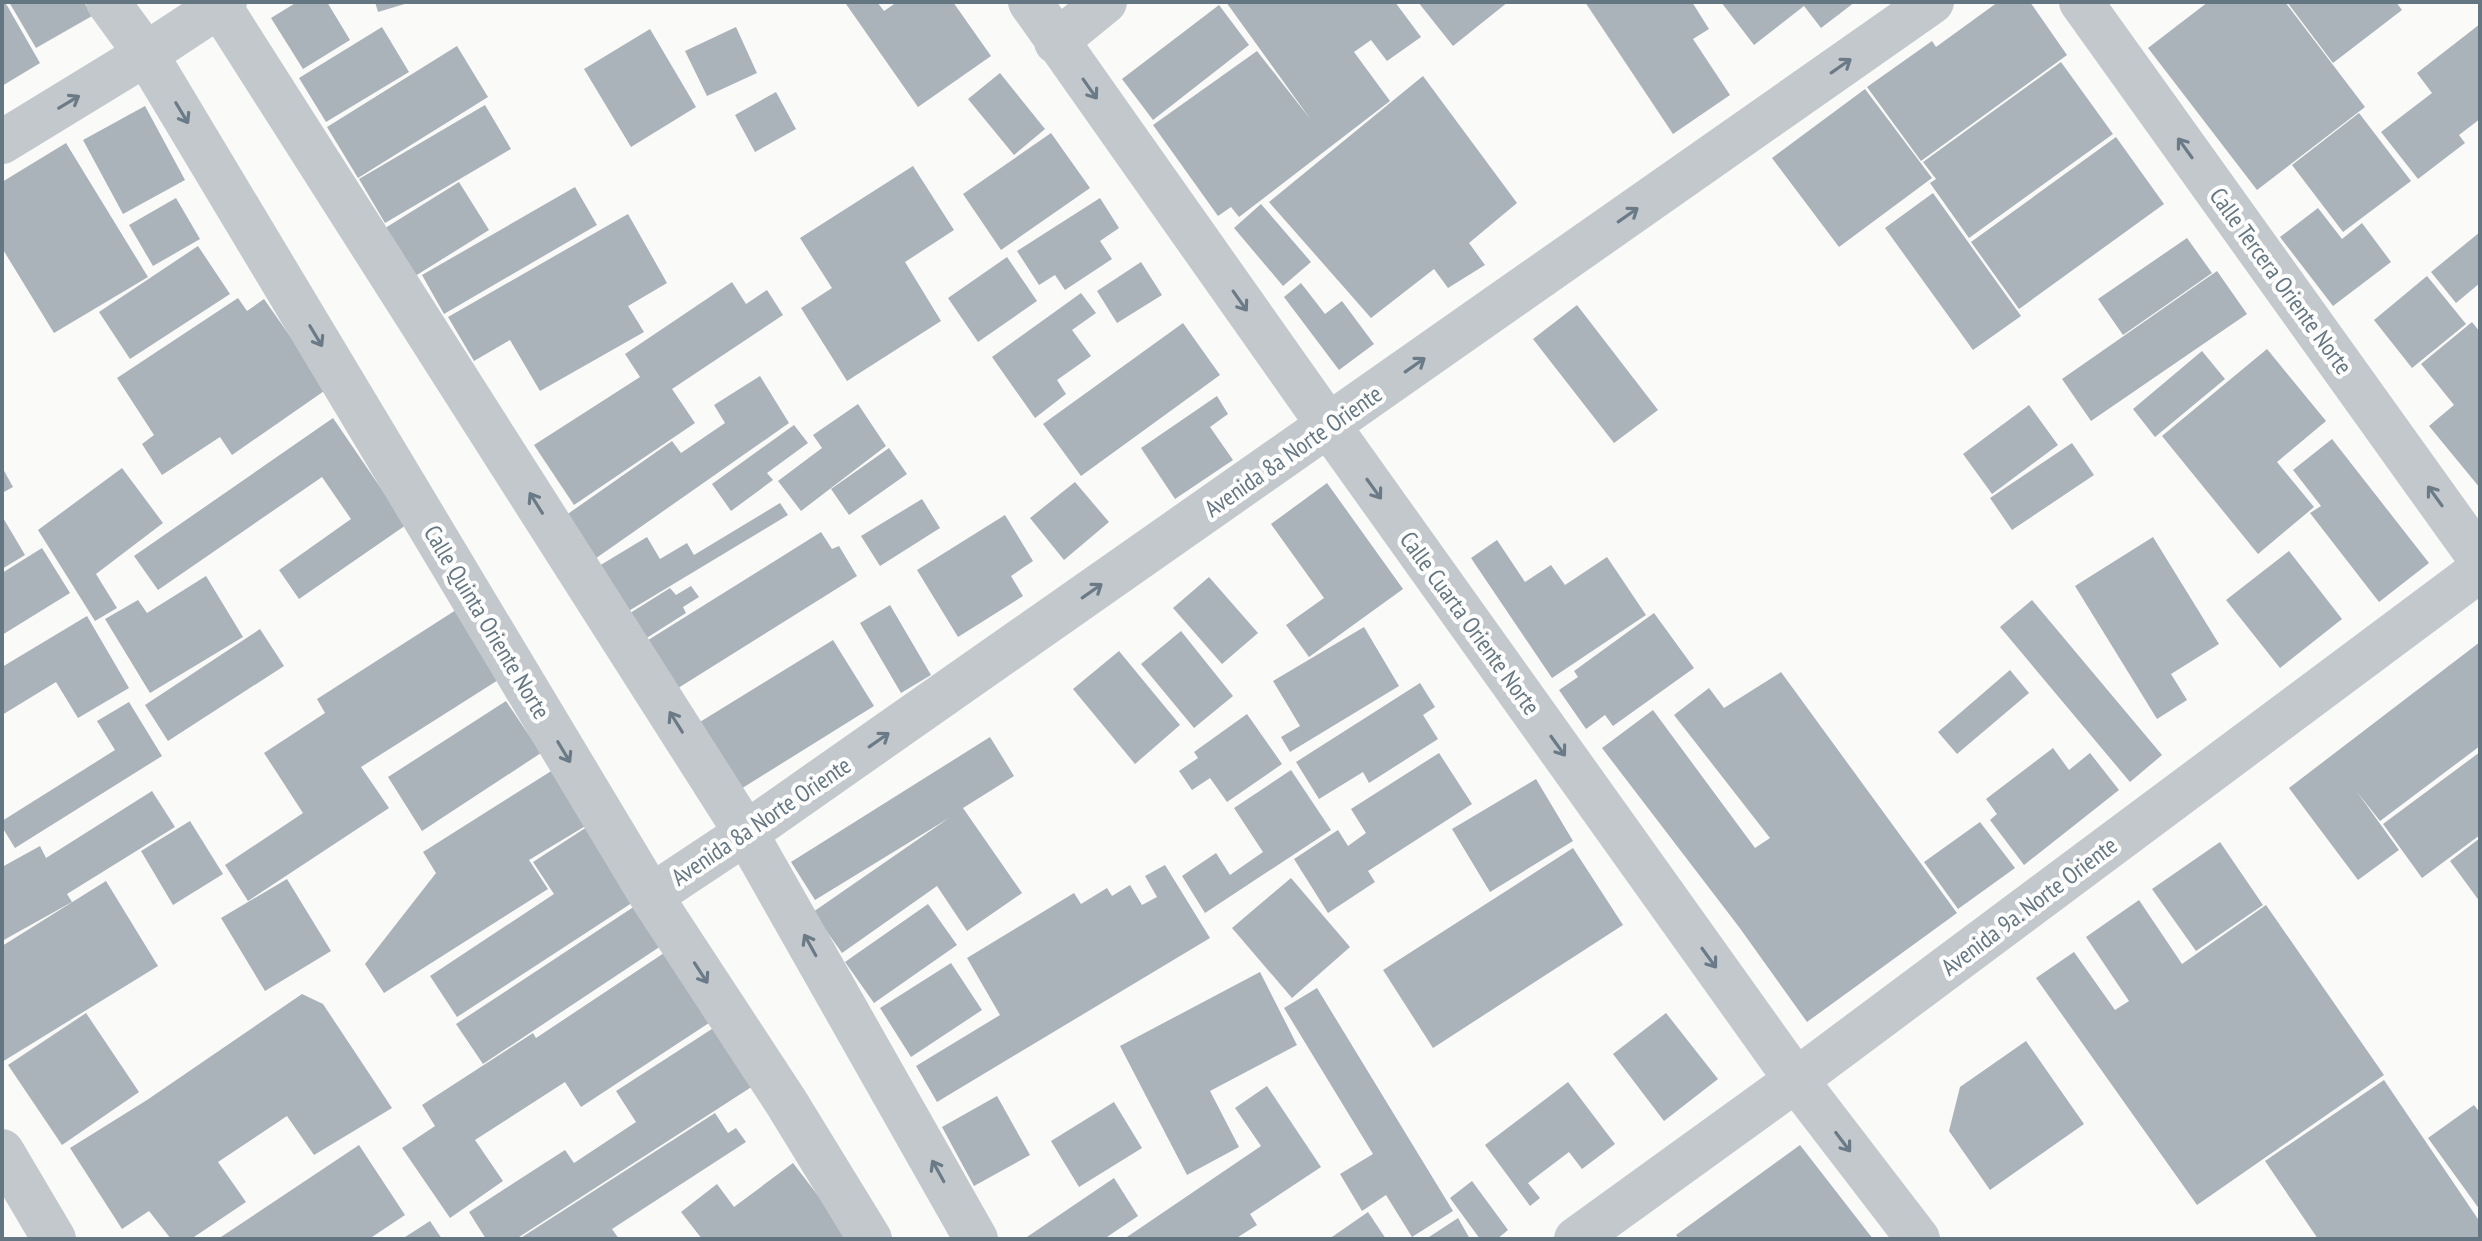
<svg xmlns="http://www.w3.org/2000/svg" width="2482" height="1241" font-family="'PT Sans Narrow',sans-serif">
  <rect width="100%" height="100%" fill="#fafaf8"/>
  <path fill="#aab3b9" d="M2,2H5L40,63L2,86Z
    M9,2H84L92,16L36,48Z
    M297,2H327L350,40L303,69L271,18Z
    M375,2H408V3L378,12Z
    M849,2H877L884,11L897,2H953L991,56L918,107L846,4Z
    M1226,2H1395L1421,37L1387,61L1371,40L1354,52L1390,101L1239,217L1231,207L1218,216L1153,125L1257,51L1311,120Z
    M1418,2H1508L1453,46Z
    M1585,2H1692L1709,29L1693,39L1730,95L1673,134Z
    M1721,2H1855L1821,28L1804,6L1754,45Z
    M1998,2H2030L2067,55L1921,161L1867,87L1932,41L1936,47Z
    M2208,2H2285L2365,107L2257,190L2148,48Z
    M2287,2H2396L2402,10L2333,63Z
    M1219,5L1249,45L1153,120L1122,79Z
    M2480,24V119L2459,135L2465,143L2418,179L2381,132L2432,93L2417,73Z
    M382,27L409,72L326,122L299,78Z
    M736,27L757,73L707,96L685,51Z
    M650,29L696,107L631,147L584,69Z
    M457,46L488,97L358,178L327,127Z
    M2061,62L2113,134L1969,238L1930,183L1936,179L1923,162Z
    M1000,73L1045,129L1014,155L968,99Z
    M1423,76L1517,203L1469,243L1485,265L1448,288L1434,269L1371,318L1269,202Z
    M1865,89L1932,178L1839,247L1772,158Z
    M776,92L796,129L755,152L735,115Z
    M485,105L511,149L385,223L359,179Z
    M145,106L185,180L123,214L83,140Z
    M2359,113L2411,181L2343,232L2292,165Z
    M1051,133L1090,188L1001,250L963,194Z
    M2116,137L2164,204L2019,309L1971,242Z
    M66,143L148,277L54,333L2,248V182Z
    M913,166L954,230L905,262L941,321L847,381L801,308L832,288L800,238Z
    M459,182L489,230L412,278L382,230Z
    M575,187L597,225L444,314L422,275Z
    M1933,193L2021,316L1973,350L1885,228Z
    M176,198L200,239L153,266L129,225Z
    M1100,198L1119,228L1100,241L1112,259L1065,290L1055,275L1039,285L1017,251Z
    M1261,204L1311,262L1283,286L1234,228Z
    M2318,208L2342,239L2362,223L2391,262L2333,306L2280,237Z
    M628,214L667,283L628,306L644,332L540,391L510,340L474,361L448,317Z
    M2480,232V283L2456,303L2431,272Z
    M2187,238L2212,273L2123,335L2098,299Z
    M198,246L230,294L130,359L99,312Z
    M1007,257L1037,301L978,342L948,298Z
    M1141,262L1162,295L1117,323L1097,291Z
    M2217,271L2247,314L2091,421L2062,379Z
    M2427,276L2466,324L2412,368L2374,320Z
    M732,282L746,304L767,290L783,315L672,389L695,423L574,505L534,445L640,377L625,354Z
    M1301,283L1325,314L1342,301L1374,344L1339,370L1284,297Z
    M1081,293L1096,313L1072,330L1091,356L1057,380L1066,394L1035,418L992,357Z
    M238,298L247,311L264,299L327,389L232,455L220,437L162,475L142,444L154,435L117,378Z
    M1577,305L1658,410L1614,443L1533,339Z
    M2472,322L2480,332V488L2429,426L2454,405L2421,364Z
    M1183,323L1220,375L1081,476L1043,424Z
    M2267,349L2326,421L2277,462L2314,507L2258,554L2162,436Z
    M2202,351L2225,379L2155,437L2133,409Z
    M760,376L789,423L592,561L562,518L672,441L681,453L725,423L714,405Z
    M1217,396L1228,414L1210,427L1233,460L1175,499L1141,448Z
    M858,404L886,446L801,511L778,481L822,448L813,435Z
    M2029,405L2058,445L1992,494L1963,454Z
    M333,418L406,525L299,599L279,570L351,519L322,477L158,590L134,556Z
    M794,425L808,443L767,473L773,480L731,511L712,484Z
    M2332,439L2429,563L2379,602L2310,513L2321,506L2293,470Z
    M2072,443L2094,475L2012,530L1990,498Z
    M889,448L907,474L849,515L831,489Z
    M2,467L13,487L2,493Z
    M122,468L163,523L96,574L117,608L95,621L38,530Z
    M1075,482L1109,522L1064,560L1030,518Z
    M1327,483L1403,589L1309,657L1286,625L1324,598L1271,524Z
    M922,499L940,528L880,566L861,536Z
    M780,503L788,515L627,612L599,566L647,537L660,559L687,543L694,555Z
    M1005,515L1033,561L1011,576L1023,596L958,637L917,570Z
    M2,516L25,555L2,569Z
    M821,532L832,549L839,546L857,576L675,690L645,642Z
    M2153,537L2219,644L2171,674L2187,700L2157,719L2075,586Z
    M1497,540L1525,582L1551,565L1565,585L1607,557L1646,615L1552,678L1471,558Z
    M42,548L70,593L2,635V573Z
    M2289,551L2342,619L2280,668L2226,600Z
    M206,576L243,637L150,693L105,619L138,600L147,613Z
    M1209,577L1258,633L1222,664L1173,608Z
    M691,586L699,597L683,607L686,613L642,641L627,615L670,588L676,595Z
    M2032,600L2162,755L2130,782L2000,627Z
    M470,601L514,670L361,767L389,808L248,901L225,865L303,813L264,753L325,713L317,699Z
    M890,605L931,675L901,693L860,623Z
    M1654,613L1694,668L1613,726L1605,715L1586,729L1559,690L1578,677L1574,671Z
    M87,616L129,688L78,718L56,682L2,715V667Z
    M1364,627L1399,686L1290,752L1281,737L1300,726L1273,681Z
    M260,629L284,666L168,741L145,705Z
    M1181,631L1233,696L1194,728L1141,664Z
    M833,640L874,706L736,792L695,725Z
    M2480,642V746L2380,821L2357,792L2399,850L2358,880L2289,788Z
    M1119,651L1180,725L1135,764L1073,689Z
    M2010,670L2029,693L1957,754L1938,732Z
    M1781,672L1957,913L1807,1022L1739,927L1602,748L1653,710L1755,848L1770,838L1674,715L1709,688L1724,708Z
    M1420,683L1435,707L1423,715L1438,739L1369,783L1363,772L1319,799L1296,762Z
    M506,701L541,753L422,831L388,777Z
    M129,702L162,756L15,848L2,827V821L115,750L97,721Z
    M1247,714L1282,764L1227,802L1210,778L1192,790L1179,771L1198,758L1194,752Z
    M990,737L1014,776L963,808L1022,893L967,931L937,886L842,953L813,912L949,818L815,900L791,862Z
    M2053,748L2069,770L2090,753L2119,790L2024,865L1990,820L1997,814L1986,799Z
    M2480,752V835L2422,878L2383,824Z
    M1439,753L1472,804L1368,871L1375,882L1328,913L1294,859L1338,830L1348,846L1366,833L1351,809Z
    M564,763L597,819L529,860L548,889L384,993L365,964L436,873L423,852Z
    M1291,770L1331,830L1205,913L1182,876L1216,853L1230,875L1263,852L1234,808Z
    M1536,779L1573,841L1490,892L1452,829Z
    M152,791L175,827L67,894L72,902L2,941V867L40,846L46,858Z
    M190,821L223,874L173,905L141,851Z
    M1980,822L2015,868L1958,909L1924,862Z
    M593,823L641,897L457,1017L430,976L554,894L533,862Z
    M2480,838V902L2450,861Z
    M2220,842L2263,905L2196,951L2152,889Z
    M1573,848L1623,925L1433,1048L1383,970Z
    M1165,865L1210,938L937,1102L916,1066L1000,1015L967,958L1074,893L1081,904L1107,888L1112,896L1130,885L1142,905L1157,897L1145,876Z
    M1291,878L1350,947L1292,998L1232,928Z
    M287,879L331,951L265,991L221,918Z
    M106,881L158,966L2,1062V946Z
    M2139,900L2182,964L2266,905L2384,1075L2197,1205L2036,978L2074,952L2115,1010L2129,1001L2086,937Z
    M638,904L664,944L483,1064L456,1024Z
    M928,904L957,945L874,1003L845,962Z
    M670,949L715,1019L581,1107L565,1082L475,1140L503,1181L450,1218L402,1148L435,1126L422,1105L533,1033L536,1038Z
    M951,963L982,1010L911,1057L880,1008Z
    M1260,972L1297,1045L1210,1091L1239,1147L1187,1175L1120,1046Z
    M1317,988L1453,1211L1412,1237L1386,1195L1362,1211L1340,1174L1373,1154L1284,1008Z
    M302,994L323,1004L392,1108L314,1155L287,1116L218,1162L246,1202L191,1239H171L149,1211L122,1229L70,1148L147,1100Z
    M86,1013L139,1092L62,1145L8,1065Z
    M1666,1013L1718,1079L1664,1121L1613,1054Z
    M715,1027L753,1086L516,1239H486L469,1212L565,1150L574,1163L636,1122L616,1091Z
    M2026,1041L2084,1124L1990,1190L1949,1131L1960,1087Z
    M2384,1080L2480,1222V1239H2318L2265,1161Z
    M1568,1082L1615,1144L1582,1169L1569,1152L1528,1183L1540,1198L1530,1206L1485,1145Z
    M1267,1086L1321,1167L1250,1214L1257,1225L1235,1239H1124L1261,1146L1235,1108Z
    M997,1096L1030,1155L974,1186L942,1127Z
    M1114,1102L1142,1148L1079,1187L1051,1141Z
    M2474,1105L2480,1113V1210L2428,1138Z
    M715,1113L728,1133L736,1128L746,1142L612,1229L619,1239H519Z
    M359,1145L405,1215L369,1239H218Z
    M1800,1145L1873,1239H1679L1676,1235Z
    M793,1163L849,1236L845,1239H702L681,1212L717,1184L734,1207Z
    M1114,1178L1138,1216L1104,1239H1024Z
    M1472,1181L1508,1230L1497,1239H1480L1450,1198Z
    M1368,1212L1386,1239H1329Z
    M1458,1218L1470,1239H1426Z
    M430,1221L442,1239H402Z"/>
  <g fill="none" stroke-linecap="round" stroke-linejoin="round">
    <path stroke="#c3c8cc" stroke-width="44" d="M108,2L146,54L651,896L786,1102L870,1239
      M217,2L746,833L976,1239
      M1030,2L1329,426L1796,1080L1918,1239
      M2081,2L2480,559
      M1056,42L1105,2
      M2,142L146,54L225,2
      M651,896L746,833L1932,2
      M2,1151L54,1239
      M1576,1239L1796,1080L2480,570"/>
  </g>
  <defs><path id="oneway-shaft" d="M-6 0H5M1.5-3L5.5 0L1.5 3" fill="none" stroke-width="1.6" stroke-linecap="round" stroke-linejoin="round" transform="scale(2)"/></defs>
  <g stroke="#6a7a87">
    <use href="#oneway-shaft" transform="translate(1841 66) rotate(-35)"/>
    <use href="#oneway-shaft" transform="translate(1090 89) rotate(55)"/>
    <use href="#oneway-shaft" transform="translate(69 102) rotate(-31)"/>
    <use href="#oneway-shaft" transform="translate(182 113) rotate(59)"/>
    <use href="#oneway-shaft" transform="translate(2185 148) rotate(-126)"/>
    <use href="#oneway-shaft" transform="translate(1628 215) rotate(-35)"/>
    <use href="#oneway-shaft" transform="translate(1240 301) rotate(55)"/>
    <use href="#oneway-shaft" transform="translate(316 336) rotate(59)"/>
    <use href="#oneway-shaft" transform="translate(1415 365) rotate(-35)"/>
    <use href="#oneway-shaft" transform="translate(1374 489) rotate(54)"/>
    <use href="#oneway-shaft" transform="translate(2435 496) rotate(-126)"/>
    <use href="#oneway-shaft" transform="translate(536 503) rotate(-122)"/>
    <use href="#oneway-shaft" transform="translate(1092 591) rotate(-35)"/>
    <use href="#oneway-shaft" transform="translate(676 722) rotate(-122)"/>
    <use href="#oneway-shaft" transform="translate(879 740) rotate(-35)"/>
    <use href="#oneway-shaft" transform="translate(1558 746) rotate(54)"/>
    <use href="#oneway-shaft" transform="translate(564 752) rotate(59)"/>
    <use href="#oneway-shaft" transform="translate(810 945) rotate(-119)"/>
    <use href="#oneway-shaft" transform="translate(1709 958) rotate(54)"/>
    <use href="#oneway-shaft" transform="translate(701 973) rotate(57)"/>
    <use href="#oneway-shaft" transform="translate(1843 1142) rotate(53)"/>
    <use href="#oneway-shaft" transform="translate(938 1171) rotate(-119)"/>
  </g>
  <g text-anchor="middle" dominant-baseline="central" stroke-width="8" stroke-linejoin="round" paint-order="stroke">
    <g font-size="24" fill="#657683" stroke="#fff">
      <text transform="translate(2281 281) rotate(54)">Calle Tercera Oriente Norte</text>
      <text transform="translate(1293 451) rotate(-35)">Avenida 8a Norte Oriente</text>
      <text transform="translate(487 622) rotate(59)">Calle Quinta Oriente Norte</text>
      <text transform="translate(1470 623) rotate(54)">Calle Cuarta Oriente Norte</text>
      <text transform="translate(761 821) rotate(-34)">Avenida 8a Norte Oriente</text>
      <text transform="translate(2029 906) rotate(-37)">Avenida 9a. Norte Oriente</text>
    </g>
  </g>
  <rect width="2482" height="1241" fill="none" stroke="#657683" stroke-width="8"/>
</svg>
